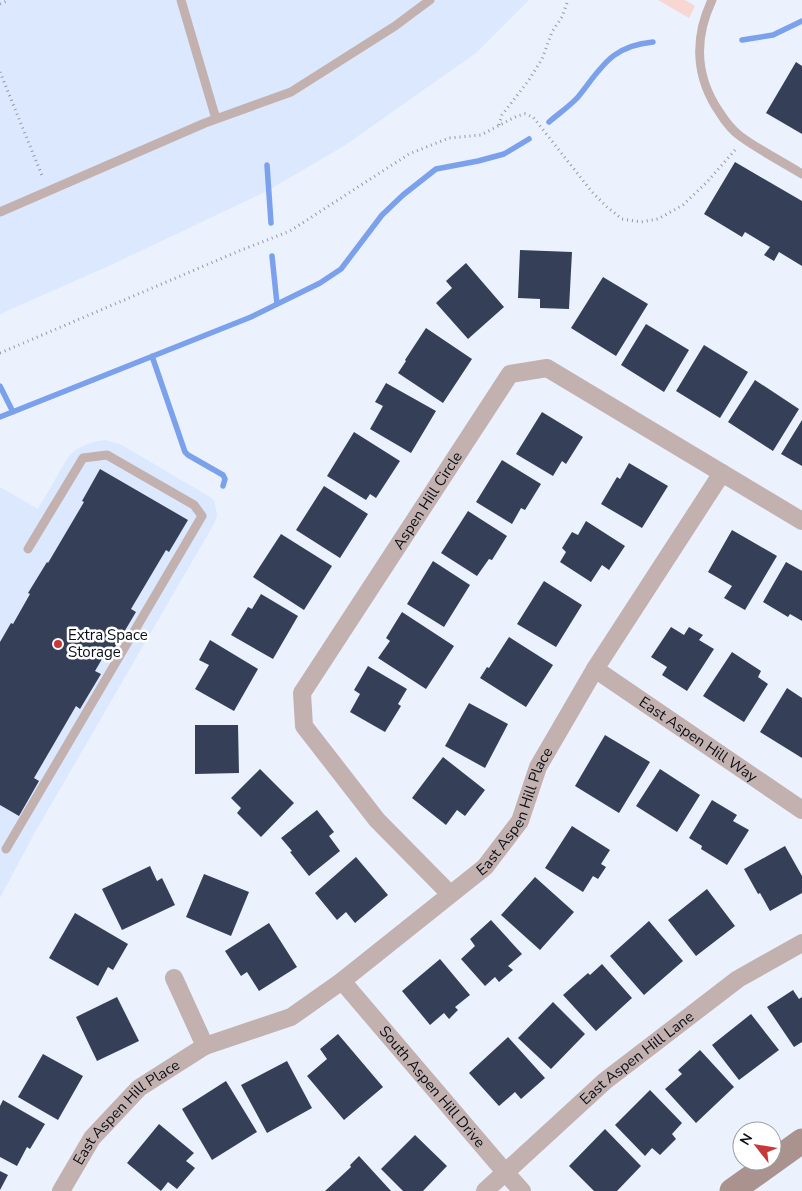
<svg xmlns="http://www.w3.org/2000/svg" width="802" height="1191" font-family="'Nunito Sans',sans-serif">
  <rect width="100%" height="100%" fill="#ebf2fe"/>
  <path fill="#dce8fe" d="M0,0H529L476,53L344,146L267,191L111,265L0,314Z
    M105,440L122,445L210,497L214,501L216,508L217,516L215,522L34,834L0,898V487L38,509L68,457L75,450L83,446L93,442Z"/>
  <path fill="#f8d6d2" d="M658,0H685L695,6L689,18Z"/>
  <g fill="none" stroke-linecap="round" stroke-linejoin="round">
    <path stroke="#7ba1ec" stroke-width="5.5" d="M742,40L773,35L802,21
      M549,122C558,114 570,106 578,97C602,67 611,46 653,42
      M267,165L271,223
      M272,256L277,304
      M152,356L185,452L188,455L223,475L225,479L223,486
      M0,386L13,412
      M0,417L251,317L320,283L341,269L382,215L403,195L436,169L478,161L504,154L529,139"/>
  </g>
  <path fill="#354058" d="M796,62L802,66V134L766,113Z
    M735,162L802,201V266L779,252L774,261L764,255L770,247L745,232L742,237L704,214Z
    M520,250L572,252L569,309L540,308V299L518,298Z
    M466,263L504,307L468,339L436,303L452,288L446,281Z
    M603,277L648,304L616,356L571,328Z
    M646,324L689,350L664,392L621,365Z
    M426,328L472,359L443,403L398,373L406,361L405,360Z
    M704,345L748,372L720,418L676,391Z
    M755,380L799,409L773,451L728,422Z
    M386,383L436,411L411,453L370,429L383,406L375,402Z
    M542,412L583,437L566,464L562,461L553,476L516,454Z
    M802,420V466L781,454Z
    M354,432L400,461L376,498L370,494L366,500L327,476Z
    M502,460L541,484L525,510L521,508L512,524L476,502Z
    M629,463L668,486L642,528L601,504L617,477L620,479Z
    M100,469L188,520L169,552L166,550L131,609L136,612L114,649L109,647L95,671L101,674L80,709L76,706L34,778L39,781L19,816L0,805V642L11,623L13,624L30,594L28,593L47,562L48,563L84,502L82,501Z
    M324,486L368,514L340,558L296,530Z
    M468,511L507,536L492,560L489,559L477,576L441,553Z
    M586,521L625,546L609,570L602,565L591,582L560,562L566,552L562,548L572,532L578,535Z
    M732,530L777,556L745,610L724,598L732,586L708,572Z
    M281,534L332,566L304,610L253,577Z
    M433,561L470,585L444,627L407,604Z
    M786,562L802,571V621L790,614L788,617L763,602Z
    M544,581L582,605L556,647L517,624Z
    M261,594L298,616L273,659L231,635L248,607L252,609Z
    M402,612L454,646L426,689L378,658L390,641L386,638Z
    M671,627L684,635L689,627L703,635L699,640L714,649L687,691L662,675L667,667L651,657Z
    M509,637L553,665L526,707L480,678L487,667L489,668Z
    M210,640L258,669L234,711L195,689L209,665L199,660Z
    M732,652L761,671L758,677L768,684L744,722L703,696Z
    M368,666L407,689L398,704L401,706L385,732L350,712L360,694L354,690Z
    M787,688L802,698V758L760,732Z
    M469,703L508,724L485,768L445,746Z
    M195,725H238L239,773L195,774Z
    M605,735L650,762L619,813L575,786Z
    M443,757L485,790L465,816L457,810L446,825L412,798Z
    M260,769L294,803L261,837L237,813L241,808L231,798Z
    M660,769L700,795L677,832L636,806Z
    M712,800L737,815L733,821L749,830L727,865L701,849L702,846L689,838Z
    M317,810L334,832L329,836L340,851L309,876L290,852L292,851L281,838Z
    M572,826L610,850L601,864L606,867L598,879L593,876L583,892L545,868Z
    M785,846L802,876V893L770,911L760,893L758,894L744,869Z
    M356,857L388,895L355,923L346,912L337,920L315,893Z
    M150,866L157,881L162,878L175,905L122,930L102,889Z
    M204,874L249,892L231,936L186,917Z
    M535,877L574,912L540,950L501,915Z
    M707,889L735,926L696,956L668,920Z
    M75,913L128,944L113,970L108,967L98,986L49,958Z
    M491,920L522,954L508,966L513,970L499,982L495,977L485,986L461,959L475,946L470,939Z
    M649,921L683,961L644,995L610,956Z
    M269,923L297,967L259,991L247,972L241,976L225,951Z
    M440,959L470,995L455,1007L458,1010L449,1019L444,1013L430,1025L402,991Z
    M602,964L632,998L596,1031L563,995L588,973L590,975Z
    M793,990L799,999L802,997V1042L794,1047L767,1007Z
    M117,997L139,1041L97,1061L76,1017Z
    M553,1002L585,1034L551,1069L518,1038Z
    M751,1014L779,1050L739,1080L712,1045Z
    M338,1034L383,1087L344,1120L307,1076L327,1059L320,1049Z
    M508,1037L545,1078L521,1099L515,1092L499,1106L469,1073Z
    M700,1050L734,1087L696,1123L665,1089L682,1074L678,1070Z
    M43,1054L83,1076L58,1120L18,1097Z
    M287,1061L312,1108L267,1133L241,1085Z
    M226,1081L257,1132L212,1160L182,1109Z
    M650,1090L682,1123L672,1134L676,1139L660,1155L652,1148L645,1156L615,1125Z
    M3,1100L45,1124L30,1149L27,1147L17,1166L0,1157V1106Z
    M159,1124L194,1153L186,1161L195,1168L177,1189L168,1182L161,1191L127,1163Z
    M605,1129L641,1166L617,1191H594L569,1166Z
    M415,1135L447,1166L423,1191H403L381,1169Z
    M359,1156L391,1191H325L351,1167L350,1165Z
    M0,1171L8,1175L0,1190Z"/>
  <g fill="none" stroke-linecap="round" stroke-linejoin="round">
    <path stroke="#949aa5" stroke-width="3" stroke-dasharray="1 4" stroke-linecap="butt" d="M0,4L9,0
      M0,72L43,178
      M499,125L502,115L529,80L542,59L552,32L562,17L568,0
      M0,353L239,251L290,231L409,154L449,138L481,135L517,116L525,114L533,117L592,192L607,207L622,219L641,222L658,219L683,205L707,182L735,150"/>
    <path stroke="#c2b1af" stroke-width="9" d="M181,0L216,119
      M712,0C694,38 695,77 720,113C725,121 732,130 740,136C759,150 781,161 802,174
      M0,212L205,123L291,92L395,26L430,0
      M6,849L202,516L194,505L107,455L83,458L28,549"/>
    <g stroke="#c2b1af" stroke-width="18">
      <path id="s1" d="M595,669L802,810"/>
      <path id="s2" d="M450,894L377,820L304,726L302,693L510,374L547,368L802,521"/>
      <path d="M174,978L205,1046"/>
      <path id="s3" d="M342,981L505,1172L522,1191"/>
      <path id="s4" d="M61,1191L92,1138L139,1088L205,1046L291,1017L342,981L485,867L520,821L538,767L595,669L722,473"/>
      <path id="s5" d="M485,1191L605,1081L738,979L802,943"/>
    </g>
    <path stroke="#aa928f" stroke-width="25" d="M732,1191L802,1141"/>
  </g>
  <circle fill="#c73839" stroke="#fff" stroke-width="2" cx="58" cy="644" r="5"/>
  <g text-anchor="middle" dominant-baseline="central" stroke-width="5" stroke-linejoin="round" paint-order="stroke">
    <g font-size="15" fill="#090e18" stroke="#fff">
      <text stroke="none"><textPath href="#s2" startOffset="486">Aspen Hill Circle</textPath></text>
      <text stroke="none"><textPath href="#s1" startOffset="125">East Aspen Hill Way</textPath></text>
      <text stroke="none"><textPath href="#s4" startOffset="608">East Aspen Hill Place</textPath></text>
      <text stroke="none"><textPath href="#s5" startOffset="202">East Aspen Hill Lane</textPath></text>
      <text stroke="none"><textPath href="#s3" startOffset="139">South Aspen Hill Drive</textPath></text>
      <text stroke="none"><textPath href="#s4" startOffset="104">East Aspen Hill Place</textPath></text>
    </g>
    <g font-size="15" fill="#090e18" stroke="#fff" text-anchor="start">
      <text x="68" y="635">Extra Space<tspan x="68" dy="17">Storage</tspan></text>
    </g>
  </g>
  <g transform="translate(757 1146) rotate(301)"><circle r="24" fill="#ffffff" stroke="#9d9fa3"/>
  <path d="M0-4L9 19L0 12L-9 19Z" fill="#c73839"/>
  <text y="-8" font-size="14" font-weight="bold" text-anchor="middle" fill="#090e18">N</text>
  </g>
</svg>
